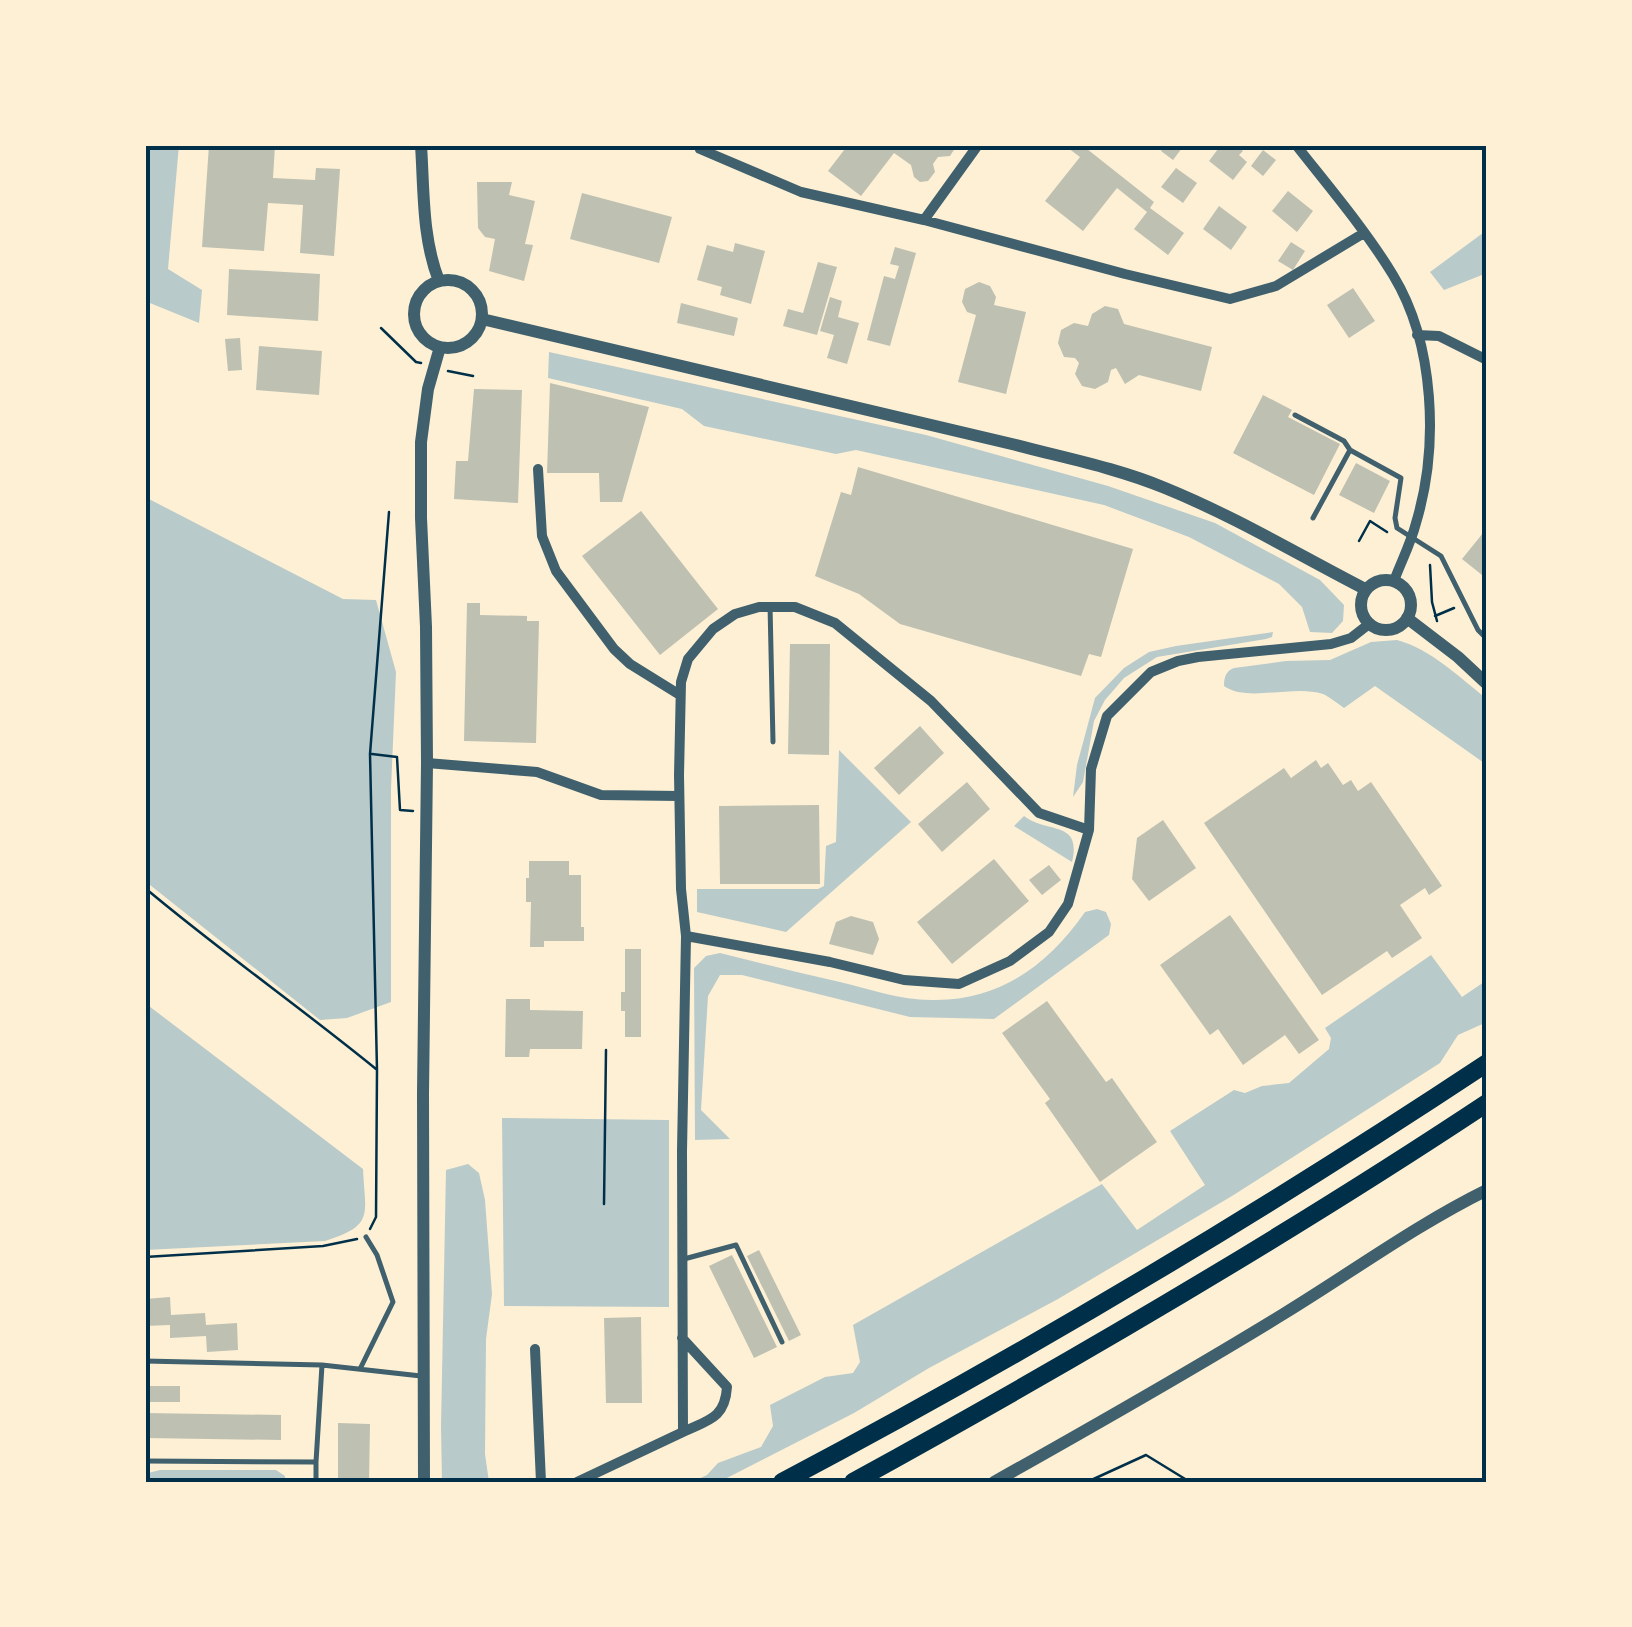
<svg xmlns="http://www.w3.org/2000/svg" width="1632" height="1627" font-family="Figtree,sans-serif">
  <rect width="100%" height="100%" fill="#fdf0d5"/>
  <path fill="#b9caca" d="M145,145H179L168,269L202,290L199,323L145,301Z
    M1487,230V273L1444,290L1430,272Z
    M549,352L926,435L1108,486L1215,523L1320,580L1344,605L1343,621L1332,633L1310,632L1302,607L1279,584L1189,537L1104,505L856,450L836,454L704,426L682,409L548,378Z
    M145,497L343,599L376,600L396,672L391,789V1002L347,1018L320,1020L145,881Z
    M1273,632L1272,637L1266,639L1157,657L1124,678L1105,700L1094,721L1083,782L1073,797L1077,765L1095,698L1124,668L1149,652L1176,646Z
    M1397,640C1431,649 1460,678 1487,699V765L1375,686L1344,708C1338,704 1330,697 1323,694C1293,684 1248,703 1224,686C1224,677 1226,671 1234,668L1286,661L1330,660L1371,642Z
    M839,750L911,822L786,932L697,912V889H818L824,886L826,846L836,842Z
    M1024,816C1048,834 1082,820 1072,862L1014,826Z
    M1097,909L1106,912L1111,924L1109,935L994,1019L910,1017L742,975H720L708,996L701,1110L730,1139L695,1140L694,968L706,956L720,953C760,963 800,973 840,982C869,989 901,1000 931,1000C999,1002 1048,965 1085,912Z
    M1431,955L1462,997L1487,980V1022L1458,1035L1440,1063L1232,1196L1058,1299L929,1368L854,1413L719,1482H692L707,1475L718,1463L761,1447L773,1426L770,1405L825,1377L853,1373L860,1362L853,1325L1102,1184L1137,1230L1205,1185L1170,1131L1234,1090L1245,1093L1262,1086L1289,1083L1329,1049L1331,1038L1325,1028Z
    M145,1003L363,1169C365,1215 375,1225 325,1241L145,1250Z
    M502,1118L669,1120V1307L504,1306Z
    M468,1164L479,1173L485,1200L492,1294L486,1339L485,1454L489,1482H442L441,1427L446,1170Z
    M160,1470H276L285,1476V1482H147L148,1473Z"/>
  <path fill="#bec0b2" d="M209,145H275L273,178L315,180L316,168L340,169L334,256L300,253L303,205L268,203L264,251L202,247Z
    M848,145H957L950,156L938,157L933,164L935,172L928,181L920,182L914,177L911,165L894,153L861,196L828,171Z
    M1064,145H1082L1154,202L1150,208L1184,233L1168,255L1134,229L1147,212L1117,188L1083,231L1045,201L1080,157Z
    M1165,145H1178L1182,148L1173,160L1161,151Z
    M1221,145L1231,148L1235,145L1243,151L1239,155L1247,162L1233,180L1209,161Z
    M1263,150L1276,160L1263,176L1251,166Z
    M1176,168L1197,183L1183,203L1161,187Z
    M477,182H512L509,195L535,201L525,244L533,245L524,281L489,271L495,239L485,237L478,228Z
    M1288,191L1313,211L1297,232L1272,211Z
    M582,193L672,217L659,263L570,239Z
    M1219,206L1247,227L1231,250L1203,229Z
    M1291,242L1305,251L1293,270L1278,261Z
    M735,243L765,251L751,304L720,295L722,287L697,280L707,245L733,252Z
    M895,247L916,253L890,346L867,340L884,276L895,279L899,266L890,264Z
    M818,262L837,267L817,335L783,326L788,309L803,313Z
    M229,269L320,274L318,321L227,315Z
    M979,282L990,286L996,297L994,305L1026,312L1006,394L958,382L976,315L967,312L962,302L965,289Z
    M1353,288L1375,321L1349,338L1327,305Z
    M830,297L842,301L838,317L859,323L847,364L827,358L834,335L820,331Z
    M681,303L738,318L734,336L677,323Z
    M1105,306L1118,309L1124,324L1212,347L1201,391L1139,375L1125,384L1116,368L1111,370L1108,382L1095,389L1082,386L1075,374L1079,363L1075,358L1064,357L1058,343L1061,330L1074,323L1088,326L1092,314Z
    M240,338L242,370L228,371L225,339Z
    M259,346L322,351L319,395L256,390Z
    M550,383L649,407L622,502H600L599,473H547Z
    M474,389L522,390L518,503L454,499L456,461H468Z
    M1263,395L1292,410L1288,417L1340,444L1314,495L1233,453Z
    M1356,463L1390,481L1374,513L1339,495Z
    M858,467L1133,549L1101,657L1089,654L1081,676L900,624L859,594L815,576L841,492L851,495Z
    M641,511L718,609L660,655L582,556Z
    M1487,528V579L1462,559Z
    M467,603H480V615L527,616V621H539L536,743L464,741Z
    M790,644H830L829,755L788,754Z
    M920,726L944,753L899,795L874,768Z
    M1316,760L1321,768L1328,763L1343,785L1351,780L1358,791L1371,782L1442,886L1429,895L1425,888L1400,905L1422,938L1392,958L1387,951L1322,995L1204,823L1284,768L1291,778Z
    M967,782L990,809L942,852L918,824Z
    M819,805L820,884H720L719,806Z
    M1163,820L1196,868L1149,901L1132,879L1137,838Z
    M994,859L1029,901L952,964L917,922Z
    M529,861H569V875H581V927H584V941H544V947H530L531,902H526V878H529Z
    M1049,865L1061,880L1042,895L1029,880Z
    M1230,915L1319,1040L1299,1054L1285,1035L1243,1065L1218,1029L1210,1035L1160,965Z
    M851,916L873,922L879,939L873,955L829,944L836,922Z
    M625,949H641V1037H625V1011H621V992H625Z
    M506,999H530V1010L583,1011L582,1049H530L529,1057H505Z
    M1047,1001L1106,1082L1112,1078L1157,1142L1100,1182L1045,1103L1050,1099L1002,1033Z
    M759,1250L801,1335L789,1341L747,1256Z
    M732,1255L777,1347L754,1358L709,1266Z
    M170,1297L171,1315L205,1313L206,1325L237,1323L238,1350L207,1352L206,1336L170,1338V1325L145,1326V1299Z
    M641,1317L642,1403H606L604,1318Z
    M145,1386H180V1402H145Z
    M145,1413L281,1415V1440L145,1438Z
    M338,1423L370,1424L369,1482H338Z"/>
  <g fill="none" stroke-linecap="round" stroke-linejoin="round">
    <path stroke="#003049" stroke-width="2.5" d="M381,328L416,362L421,363
      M448,371L473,376
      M1359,541L1370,521L1387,532
      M1430,565L1432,602L1437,621
      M1435,616L1454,608
      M372,754L397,757L400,810L413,811
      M145,888C220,951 300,1007 376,1069
      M604,1204L606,1050
      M370,1229L376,1217L377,1070L370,754L389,512
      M145,1257L323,1246L357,1239
      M1087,1482L1146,1455L1190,1482"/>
    <path stroke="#3f606c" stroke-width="5" d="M1295,415L1344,441L1350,450
      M1313,518L1350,450L1401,478L1395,518L1397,528L1441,556L1478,630L1487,639
      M770,605L773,742
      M684,1259L736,1245L782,1342
      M145,1361L322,1365L421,1376
      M360,1369L393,1302L377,1255L366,1237
      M145,1461L316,1462V1482
      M316,1462L322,1365"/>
    <path stroke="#3f606c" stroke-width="10" d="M701,145L700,149L801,192L924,220L1125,274L1230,299L1276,286L1364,233
      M1296,145C1329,187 1365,229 1393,275C1435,344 1439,447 1416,523C1411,543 1401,562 1394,581
      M924,220L978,145
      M1417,335L1439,336L1487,360
      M538,469L542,536L556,571L614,649L630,664L680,695
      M427,763L537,772L601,795L679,796
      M686,936L830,962L904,980L959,984L1010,961L1049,932L1068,904L1089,830L1091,769L1107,716L1151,672L1178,661L1198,657L1331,644L1351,638L1369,624
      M682,1338L727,1387C725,1418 709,1420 683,1432L682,1151L686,936L681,889L679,775L681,682L688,659L713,629L735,614L759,607H795L835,623L931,701L1039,813L1089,830
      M535,1349L541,1482
      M577,1482L683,1432"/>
    <path stroke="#3f606c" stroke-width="12" d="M421,145C424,190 422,238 439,281
      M414 314a34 34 0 1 1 68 0a34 34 0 1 1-68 0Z
      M482,319L1016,445C1065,458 1117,468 1165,488C1234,516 1299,555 1365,589
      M1361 605a25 25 0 1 1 50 0a25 25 0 1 1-50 0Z
      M1407,618L1458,657L1487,684
      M424,1482L423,1094L427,763L426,627L421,518V442L428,389L440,347
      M994,1482C1092,1427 1189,1372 1285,1313C1352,1272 1416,1225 1487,1190"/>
    <path stroke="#003049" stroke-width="18" d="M782,1482C1024,1354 1259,1214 1487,1063
      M853,1482C1069,1363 1282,1239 1487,1103"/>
  </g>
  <rect width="1632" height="1627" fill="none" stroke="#fdf0d5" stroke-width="295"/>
  <rect x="148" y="148" width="1336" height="1332" fill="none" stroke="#003049" stroke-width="4"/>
</svg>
